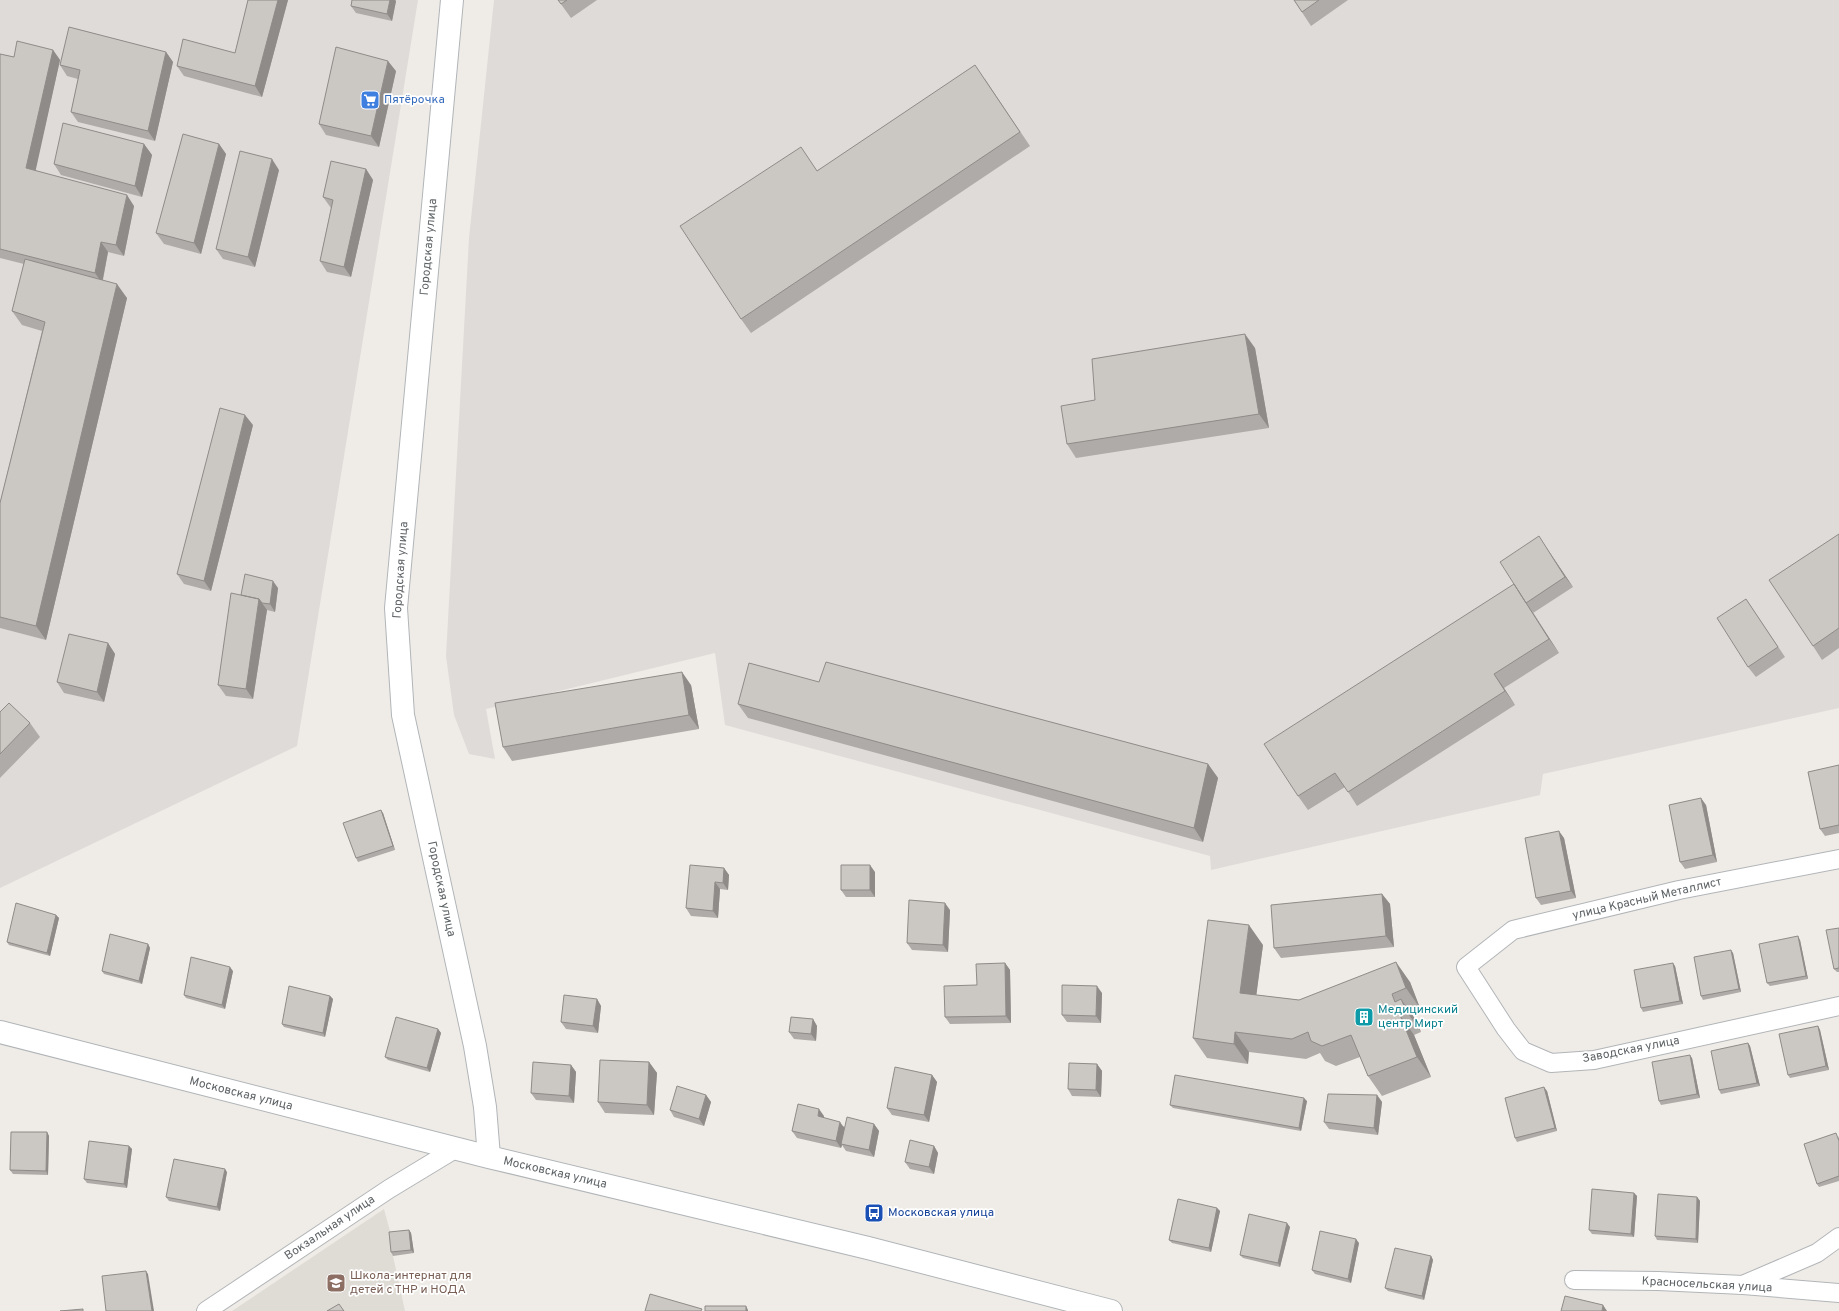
<svg xmlns="http://www.w3.org/2000/svg" width="1839" height="1311" font-family="Overpass,sans-serif">
  <rect width="100%" height="100%" fill="#efece7"/>
  <path fill="#dedbd9" d="M0,0H418L297,746L0,888Z
    M494,0H1839V708L1543,774L1540,795L1211,870L1210,856L725,725L715,653L486,709L495,759L469,754L454,715L446,656L469,238Z"/>
  <path fill="#dfdcd5" d="M384,1209L391,1235L393,1256L405,1311H232Z"/>
  <g fill="none" stroke-linecap="round" stroke-linejoin="round">
    <defs>
      <path id="street" d="M1839,859L1679,890L1513,930L1466,967L1506,1029L1523,1051L1551,1063L1594,1060L1839,1006
        M1574,1280L1658,1281L1743,1285L1839,1293
        M1745,1284L1817,1253L1839,1237
        M206,1311L389,1189L455,1149"/>
      <path id="secondary" d="M452,0L396,608L403,715L475,1046L485,1107L489,1157
        M0,1032L489,1157L868,1248L1111,1311"/>
    </defs>
    <use href="#street" stroke="#b2b5b8" stroke-width="20"/>
    <use href="#secondary" stroke="#b1b5b8" stroke-width="24"/>
    <use href="#street" stroke="#fff" stroke-width="18"/>
    <use href="#secondary" stroke="#fff" stroke-width="22"/>
  </g>
  <path fill="#afaba8" d="M248,0H288L262,97L184,76L177,66L235,53Z
    M352,0H395L396,1L392,21L356,13L351,6Z
    M558,0H597L571,18Z
    M1294,0H1348L1311,26Z
    M53,50L60,60L35,170L134,206L124,256L108,252L103,280L127,298L46,640L0,628V503L42,331L22,325L12,311L24,264L0,258V54L14,57Z
    M166,52L173,62L155,141L78,122L71,112L78,79L67,76L60,65Z
    M396,71L379,147L326,135L319,124Z
    M985,79L1030,146L751,333L741,319L818,170Z
    M144,144L152,155L142,197L61,175L54,164Z
    M219,144L226,154L201,254L164,244L156,233Z
    M366,169L373,180L351,277L327,272L320,261L331,208L323,197Z
    M279,170L255,267L223,259L216,249Z
    M1255,348L1269,428L1076,458L1067,444L1095,400Z
    M253,425L211,591L184,584L177,574Z
    M1839,534V648L1822,660L1813,646Z
    M1546,547L1573,587L1533,613L1529,606L1559,653L1504,688L1515,705L1357,806L1345,787L1308,810L1298,796L1514,584Z
    M278,588L275,612L267,610L253,699L226,696L218,685L241,595Z
    M1746,599L1785,657L1756,677L1748,667Z
    M108,643L115,654L104,702L64,693L57,682Z
    M819,682L1208,764L1218,778L1203,842L748,718L738,704Z
    M691,685L699,729L512,761L503,747Z
    M0,712L30,723L40,737L0,778Z
    M1839,766V833L1825,836L1820,829Z
    M1706,805L1717,862L1685,869L1680,862Z
    M383,813L395,850L358,862L356,858Z
    M1564,838L1576,898L1541,905L1536,898Z
    M724,868L729,875L728,890L720,889L718,918L691,916L686,908Z
    M875,872V897H846L841,890Z
    M1382,894L1390,904L1394,947L1281,958L1274,948Z
    M950,910L948,952L912,950L907,943Z
    M56,915L59,918L50,956L9,945L7,942Z
    M1839,928V972H1837L1834,969Z
    M1800,940L1808,979L1770,986L1767,983Z
    M148,944L150,948L142,984L104,974L102,971Z
    M1263,945L1256,995L1299,1000L1410,982L1420,1008L1411,1012L1415,1019L1421,1032L1414,1035L1431,1077L1382,1096L1368,1076L1360,1057L1336,1066L1325,1061L1320,1053L1306,1059L1249,1052L1248,1064L1207,1058L1193,1038Z
    M1733,953L1741,992L1703,1000L1701,996Z
    M1005,963L1010,970L1011,1023L950,1024L945,1017L977,985Z
    M1675,966L1683,1004L1643,1012L1641,1008Z
    M233,971L225,1009L186,998L184,995Z
    M1102,993L1101,1023L1067,1022L1062,1015Z
    M330,996L333,999L325,1037L284,1027L282,1024Z
    M597,999L601,1006L598,1033L566,1029L561,1022Z
    M813,1019L817,1026L816,1041L794,1039L789,1032Z
    M1818,1026L1820,1030L1829,1070L1790,1078L1788,1075Z
    M438,1029L441,1033L430,1072L388,1060L385,1057Z
    M1748,1043L1750,1046L1760,1086L1721,1094L1719,1090Z
    M1692,1058L1700,1098L1661,1105L1659,1101Z
    M649,1062L657,1073L654,1115L605,1113L598,1102Z
    M1097,1064L1102,1071L1101,1097L1072,1096L1068,1089Z
    M571,1065L576,1072L574,1103L536,1100L531,1093Z
    M932,1075L937,1082L929,1122L892,1115L887,1108Z
    M1547,1091L1557,1131L1517,1142L1515,1138Z
    M706,1095L711,1102L704,1126L674,1117L670,1110Z
    M1377,1095L1382,1102L1378,1135L1329,1129L1324,1122Z
    M1307,1101L1301,1131L1173,1108L1170,1105Z
    M824,1116V1118L845,1127L874,1124L879,1131L874,1157L846,1151L842,1145L841,1148L797,1138L792,1131Z
    M47,1132L49,1136L48,1175L13,1174L10,1170Z
    M1839,1136V1181L1819,1187L1817,1184Z
    M129,1146L132,1149L127,1188L87,1183L84,1179Z
    M934,1146L938,1153L934,1174L910,1169L905,1162Z
    M227,1172L220,1211L169,1201L166,1197Z
    M1634,1193L1637,1196L1634,1237L1592,1234L1589,1230Z
    M1697,1197L1700,1201L1698,1243L1657,1240L1655,1236Z
    M1217,1208L1220,1211L1211,1252L1172,1243L1169,1240Z
    M1290,1227L1280,1267L1243,1258L1240,1255Z
    M409,1230L411,1233L414,1253L393,1256L391,1252Z
    M1359,1243L1351,1283L1315,1274L1312,1270Z
    M1431,1256L1433,1260L1424,1300L1388,1291L1385,1288Z"/>
  <path fill="#8e8b88" d="M278,0H288L262,97L255,86Z
    M390,0H395L396,1L392,21L387,14Z
    M53,50L60,60L34,178L26,168Z
    M166,52L173,62L155,141L148,131Z
    M388,61L396,71L379,147L371,136Z
    M144,144L152,155L142,197L135,186Z
    M219,144L226,154L201,254L194,243Z
    M272,159L279,170L255,267L248,257Z
    M366,169L373,180L351,277L344,267Z
    M127,195L134,206L124,256L116,245Z
    M101,242L108,252L102,283L95,273Z
    M117,284L127,298L46,640L36,626Z
    M1245,334L1255,348L1269,428L1259,414Z
    M245,415L253,425L211,591L204,581Z
    M1539,536L1546,547L1573,587L1565,577Z
    M273,581L278,588L275,612L270,604Z
    M1514,584L1523,598L1559,653L1549,639Z
    M259,599L267,610L253,699L246,689Z
    M108,643L115,654L104,702L97,692Z
    M682,672L691,685L699,729L689,715Z
    M1494,674L1504,688L1515,705L1505,691Z
    M1208,764L1218,778L1203,842L1194,828Z
    M1701,798L1706,805L1717,862L1713,855Z
    M381,810L383,813L395,850L393,846Z
    M1559,831L1564,838L1576,898L1571,891Z
    M870,865L875,872V897L870,890Z
    M724,868L729,875L728,890L723,883Z
    M715,882L720,889L718,918L713,911Z
    M1382,894L1390,904L1394,947L1386,936Z
    M945,903L950,910L948,952L943,945Z
    M56,915L59,918L50,956L47,953Z
    M1249,925L1263,945L1254,1013L1240,993Z
    M1798,936L1800,940L1808,979L1806,976Z
    M148,944L150,948L142,984L139,981Z
    M1731,950L1733,953L1741,992L1739,989Z
    M1396,962L1410,982L1420,1008L1406,988Z
    M1005,963L1010,970L1011,1023L1006,1016Z
    M1673,963L1675,966L1683,1004L1680,1001Z
    M230,967L233,971L225,1009L222,1005Z
    M1097,986L1102,993L1101,1023L1096,1016Z
    M330,996L333,999L325,1037L323,1033Z
    M597,999L601,1006L598,1033L593,1026Z
    M1401,999L1415,1019L1421,1032L1407,1012Z
    M1400,1015L1414,1035L1431,1077L1417,1057Z
    M813,1019L817,1026L816,1041L811,1034Z
    M1818,1026L1820,1030L1829,1070L1826,1066Z
    M438,1029L441,1033L430,1072L427,1068Z
    M1235,1032L1249,1052L1248,1064L1234,1044Z
    M1748,1043L1750,1046L1760,1086L1757,1083Z
    M1690,1055L1692,1058L1700,1098L1697,1094Z
    M649,1062L657,1073L654,1115L647,1105Z
    M1097,1064L1102,1071L1101,1097L1096,1090Z
    M571,1065L576,1072L574,1103L569,1096Z
    M932,1075L937,1082L929,1122L924,1115Z
    M1544,1087L1547,1091L1557,1131L1555,1128Z
    M706,1095L711,1102L704,1126L699,1119Z
    M1377,1095L1382,1102L1378,1135L1374,1128Z
    M1304,1098L1307,1101L1301,1131L1299,1128Z
    M819,1109L824,1116L823,1123L818,1116Z
    M840,1122L845,1129L841,1144L842,1145L841,1148L836,1141Z
    M874,1124L879,1131L874,1157L869,1150Z
    M47,1132L49,1136L48,1175L46,1171Z
    M129,1146L132,1149L127,1188L124,1184Z
    M934,1146L938,1153L934,1174L929,1167Z
    M225,1169L227,1172L220,1211L217,1207Z
    M1634,1193L1637,1196L1634,1237L1631,1234Z
    M1697,1197L1700,1201L1698,1243L1696,1239Z
    M1217,1208L1220,1211L1211,1252L1209,1248Z
    M1287,1223L1290,1227L1280,1267L1278,1263Z
    M409,1230L411,1233L414,1253L411,1250Z
    M1356,1239L1359,1243L1351,1283L1348,1279Z
    M1431,1256L1433,1260L1424,1300L1422,1296Z
    M146,1271L148,1274L154,1311H152Z
    M1603,1305L1607,1311H1602Z
    M746,1306L748,1310V1311H746Z"/>
  <path fill="#cbc7c3" stroke="#8e8b88" d="M248,0H278L255,86L177,66L183,39L235,53Z
    M352,0H390L387,14L351,6Z
    M558,0H567L561,4Z
    M1294,0H1319L1302,12Z
    M69,27L166,52L148,131L71,112L80,70L60,65Z
    M17,41L53,50L26,168L127,195L116,245L101,242L95,273L0,249V54L14,57Z
    M336,47L388,61L371,136L319,124Z
    M975,65L1020,132L741,319L680,226L801,147L817,171Z
    M63,123L144,144L135,186L54,164Z
    M183,134L219,144L194,243L156,233Z
    M240,151L272,159L248,257L216,249Z
    M331,161L366,169L344,267L320,261L333,200L323,197Z
    M25,259L117,284L36,626L0,617V503L45,322L12,311Z
    M1245,334L1259,414L1067,444L1061,406L1095,400L1092,359Z
    M220,408L245,415L204,581L177,574Z
    M1839,534V628L1813,646L1769,580Z
    M1539,536L1565,577L1526,603L1500,562Z
    M245,574L273,581L270,604L262,603L259,599L241,595Z
    M1514,584L1549,639L1494,674L1505,691L1348,792L1335,773L1298,796L1264,744Z
    M231,593L259,599L246,689L218,685Z
    M1746,599L1778,647L1748,667L1717,618Z
    M69,634L108,643L97,692L57,682Z
    M826,662L1208,764L1194,828L738,704L749,663L819,682Z
    M682,672L689,715L503,747L495,703Z
    M9,703L30,723L0,754V712Z
    M1839,765V825L1820,829L1808,772Z
    M1701,798L1713,855L1680,862L1669,805Z
    M381,810L393,846L356,858L343,823Z
    M1559,831L1571,891L1536,898L1525,838Z
    M690,865L724,868L723,883L715,882L713,911L686,908Z
    M841,865H870V890H841Z
    M1382,894L1386,936L1274,948L1271,905Z
    M909,900L945,903L943,945L907,943Z
    M16,903L56,915L47,953L7,942Z
    M1208,920L1249,925L1240,993L1299,1000L1396,962L1406,988L1392,994L1395,1002L1401,999L1407,1012L1400,1015L1417,1057L1368,1076L1351,1035L1322,1046L1311,1041L1308,1032L1292,1039L1235,1032L1234,1044L1193,1038Z
    M1839,928V968L1834,969L1826,930Z
    M110,934L148,944L139,981L102,971Z
    M1798,936L1806,976L1767,983L1759,944Z
    M1731,950L1739,989L1701,996L1694,957Z
    M191,957L230,967L222,1005L184,995Z
    M1005,963L1006,1016L945,1017L944,986L977,985L976,964Z
    M1673,963L1680,1001L1641,1008L1634,970Z
    M1062,985L1097,986L1096,1016L1062,1015Z
    M289,986L330,996L323,1033L282,1024Z
    M564,995L597,999L593,1026L561,1022Z
    M396,1017L438,1029L427,1068L385,1057Z
    M791,1017L813,1019L811,1034L789,1032Z
    M1818,1026L1826,1066L1788,1075L1779,1034Z
    M1748,1043L1757,1083L1719,1090L1711,1051Z
    M1690,1055L1697,1094L1659,1101L1652,1062Z
    M600,1060L649,1062L647,1105L598,1102Z
    M533,1062L571,1065L569,1096L531,1093Z
    M1069,1063L1097,1064L1096,1090L1068,1089Z
    M895,1067L932,1075L924,1115L887,1108Z
    M1175,1075L1304,1098L1299,1128L1170,1105Z
    M677,1086L706,1095L699,1119L670,1110Z
    M1544,1087L1555,1128L1515,1138L1505,1098Z
    M1328,1094L1377,1095L1374,1128L1324,1122Z
    M798,1104L819,1109L818,1116L840,1122L836,1141L792,1131Z
    M847,1117L874,1124L869,1150L841,1144Z
    M11,1132H47L46,1171L10,1170Z
    M1836,1133L1839,1141V1176L1817,1184L1804,1144Z
    M910,1140L934,1146L929,1167L905,1162Z
    M89,1141L129,1146L124,1184L84,1179Z
    M174,1159L225,1169L217,1207L166,1197Z
    M1592,1189L1634,1193L1631,1234L1589,1230Z
    M1658,1194L1697,1197L1696,1239L1655,1236Z
    M1178,1199L1217,1208L1209,1248L1169,1240Z
    M1249,1214L1287,1223L1278,1263L1240,1255Z
    M409,1230L411,1250L391,1252L389,1232Z
    M1320,1231L1356,1239L1348,1279L1312,1270Z
    M1395,1248L1431,1256L1422,1296L1385,1288Z
    M146,1271L152,1311H106L102,1276Z
    M650,1294L702,1309L701,1311H645Z
    M1565,1296L1603,1305L1602,1311H1561Z
    M339,1304L344,1311H327Z
    M705,1306H746V1311H705Z
    M83,1309V1311H60Z"/>
  <defs>
    <symbol id="supermarket-square" viewBox="-11 -11 22 22"><rect x="-9" y="-9" width="18" height="18" rx="4" fill="#3f7fe0" stroke="#fff"/><path d="M-6-5.5h2.5l.6 2H6L4.5 2H-2.5L-4.4-4H-6ZM-1.5 3.2a1.3 1.3 0 1 0 .1 0ZM3 3.2a1.3 1.3 0 1 0 .1 0Z" fill="#fff"/></symbol>
    <symbol id="building-square" viewBox="-11 -11 22 22"><rect x="-9" y="-9" width="18" height="18" rx="4" fill="#0f9aa8" stroke="#fff"/><path d="M-4-6H4V6H1V3H-1V6H-4ZM-2.5-4.3h1.7v1.8h-1.7ZM.8-4.3h1.7v1.8H.8ZM-2.5-1h1.7V.8h-1.7ZM.8-1h1.7V.8H.8Z" fill="#fff"/></symbol>
    <symbol id="bus-square" viewBox="-11 -11 22 22"><rect x="-9" y="-9" width="18" height="18" rx="4" fill="#1a4fb4" stroke="#fff"/><path d="M-5-6H5V4H4V6H2V4H-2V6H-4V4H-5ZM-3.5-4V0h7V-4ZM-3.5 1.2v1.5H-2V1.2ZM2 1.2v1.5H3.5V1.2Z" fill="#fff"/></symbol>
    <symbol id="school-square" viewBox="-11 -11 22 22"><rect x="-9" y="-9" width="18" height="18" rx="4" fill="#8d6e63" stroke="#fff"/><path d="M0-5L7-2L0 1L-7-2ZM-4 1L0 2.5L4 1V4Q0 6-4 4Z" fill="#fff"/></symbol>
  </defs>
  <g fill-rule="evenodd">
    <use href="#supermarket-square" x="359" y="89" width="22" height="22"/>
    <use href="#building-square" x="1353" y="1006" width="22" height="22"/>
    <use href="#bus-square" x="863" y="1202" width="22" height="22"/>
    <use href="#school-square" x="325" y="1272" width="22" height="22"/>
  </g>
  <g text-anchor="middle" dominant-baseline="central" stroke-width="3.5" stroke-linejoin="round" paint-order="stroke">
    <g font-size="12" fill="#366cbe" stroke="#fff" text-anchor="start">
      <text x="384" y="100">Пятёрочка</text>
    </g>
    <g font-size="12" fill="#5e6366" stroke="#fff">
      <text transform="translate(429 247) rotate(-85)">Городская улица</text>
      <text transform="translate(401 570) rotate(-86)">Городская улица</text>
      <text transform="translate(441 889) rotate(78)">Городская улица</text>
      <text transform="translate(1647 899) rotate(-13)">улица Красный Металлист</text>
      <text transform="translate(1631 1050) rotate(-11)">Заводская улица</text>
      <text transform="translate(241 1094) rotate(14)">Московская улица</text>
      <text transform="translate(555 1173) rotate(13)">Московская улица</text>
      <text transform="translate(330 1228) rotate(-34)">Вокзальная улица</text>
      <text transform="translate(1707 1285) rotate(3)">Красносельская улица</text>
    </g>
    <g font-size="12" fill="#0d838f" stroke="#fff" text-anchor="start">
      <text x="1378" y="1010">Медицинский<tspan x="1378" dy="14">центр Мирт</tspan></text>
    </g>
    <g font-size="12" fill="#164399" stroke="#fff" text-anchor="start">
      <text x="888" y="1213">Московская улица</text>
    </g>
    <g font-size="12" fill="#785e54" stroke="#fff" text-anchor="start">
      <text x="350" y="1276">Школа-интернат для<tspan x="350" dy="14">детей с ТНР и НОДА</tspan></text>
    </g>
  </g>
</svg>
